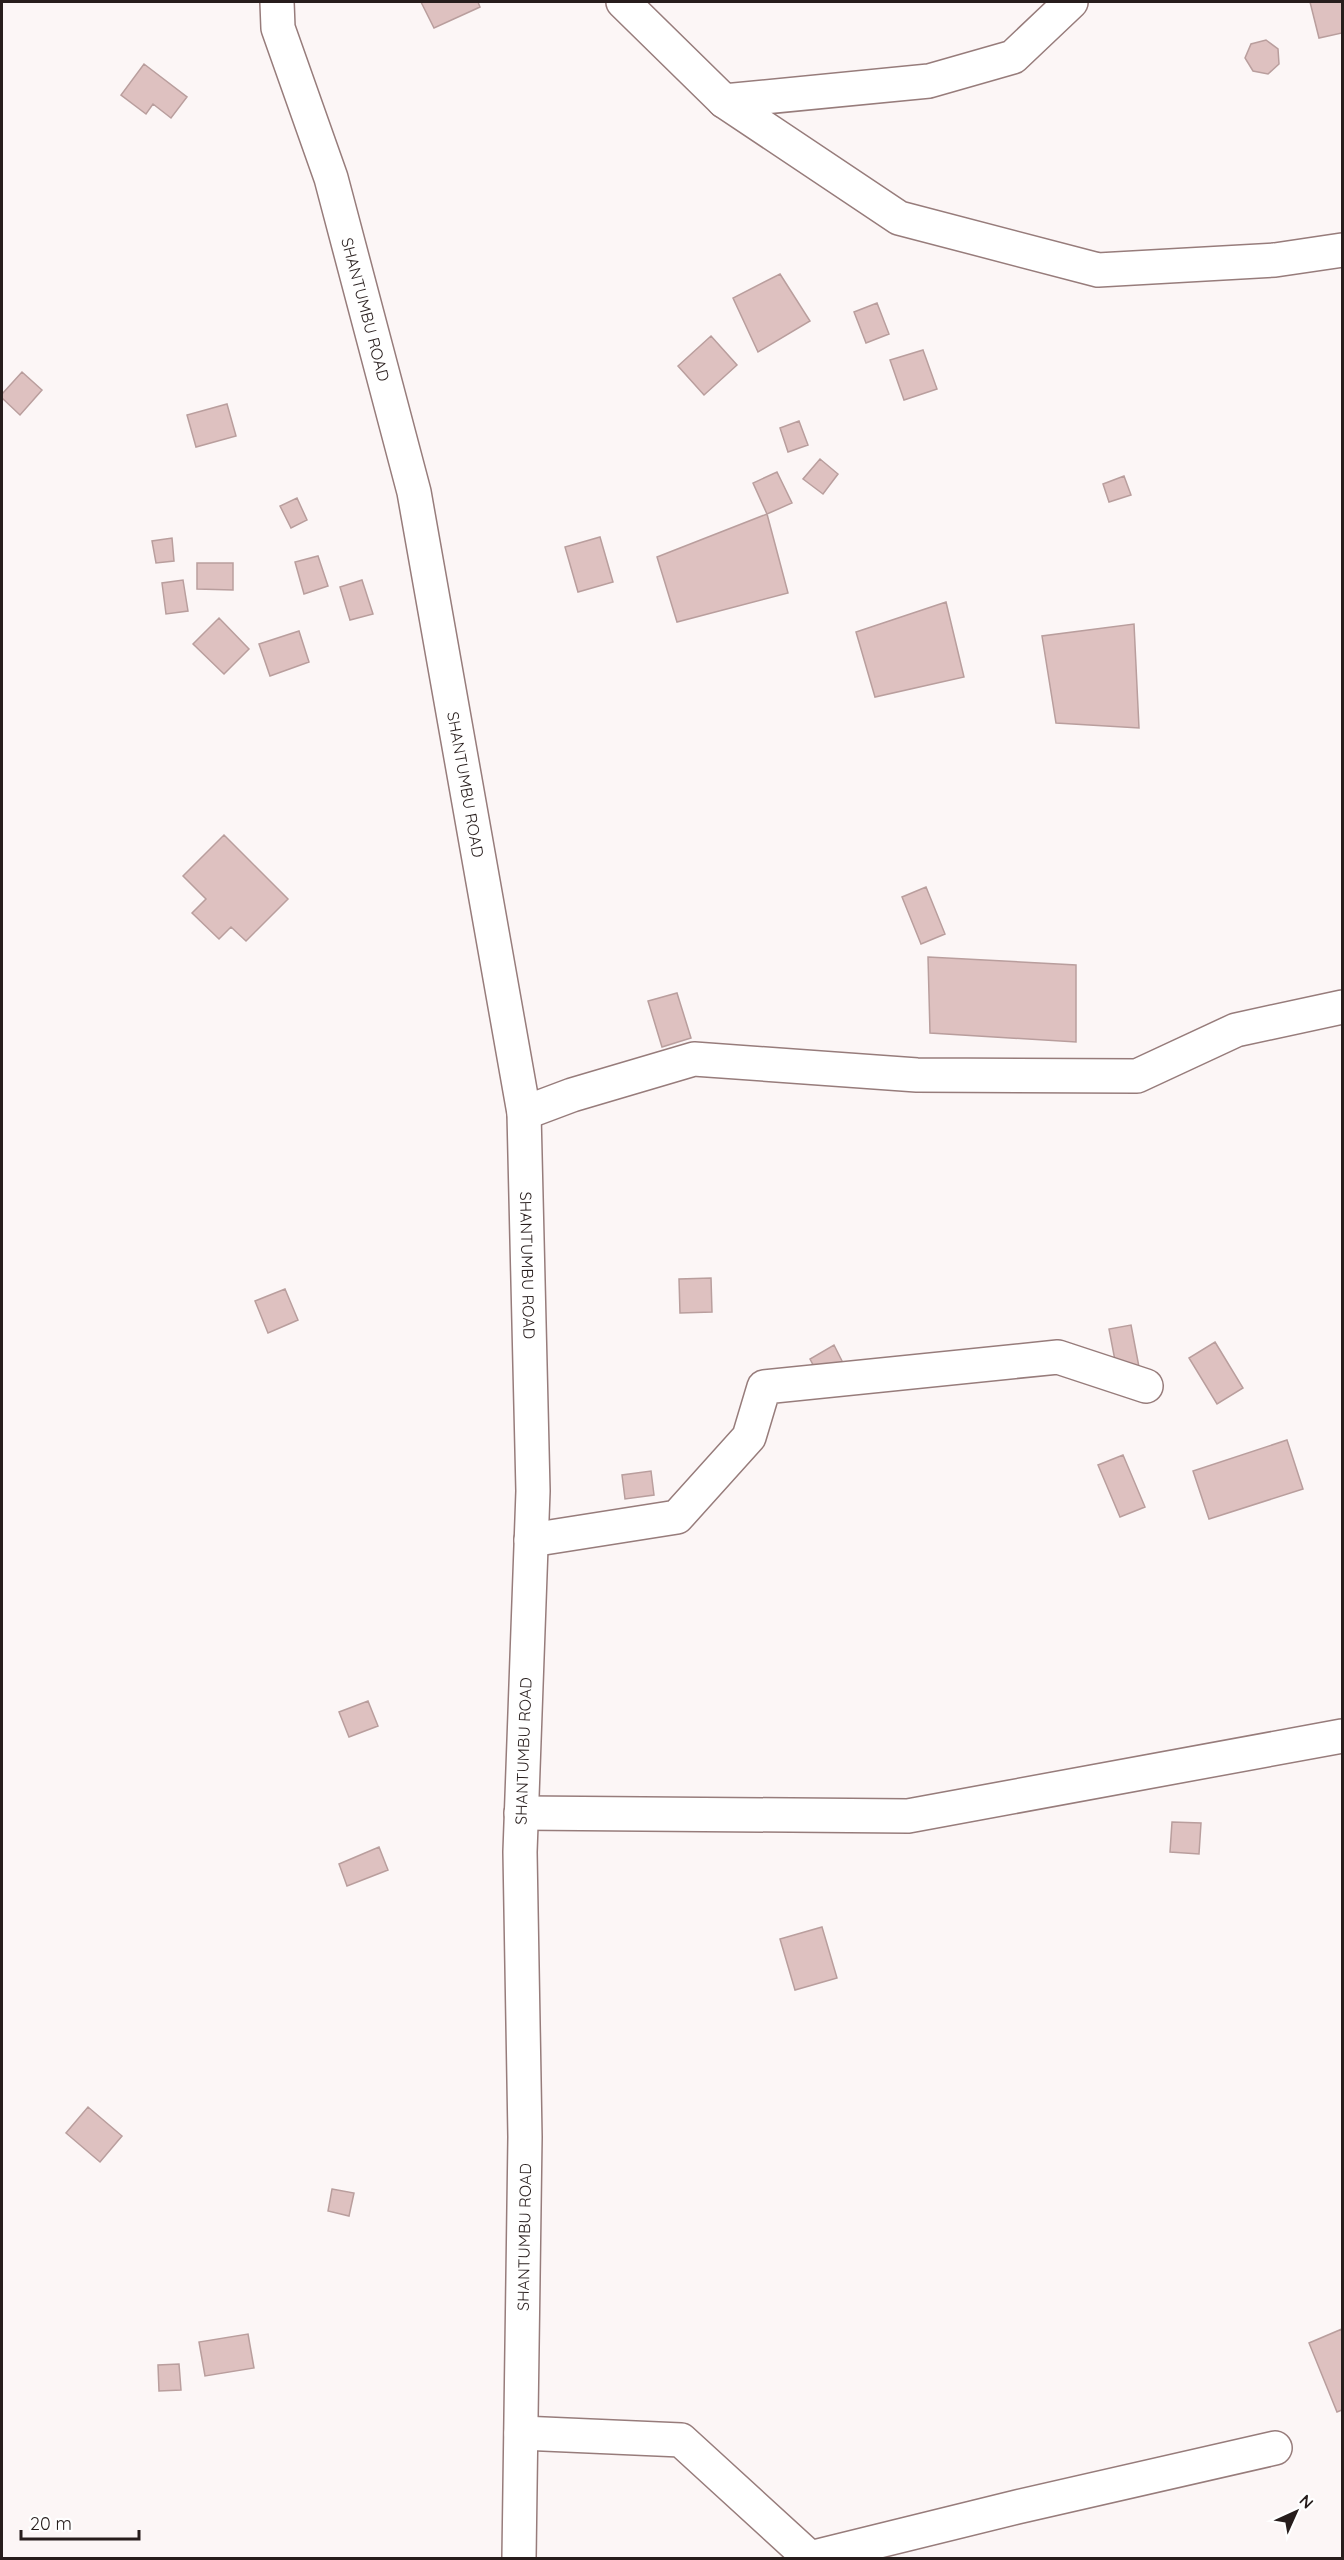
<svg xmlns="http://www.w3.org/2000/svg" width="1344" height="2560" font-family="Quicksand,sans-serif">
  <rect width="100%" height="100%" fill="#fcf6f6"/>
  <path fill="#dec1c0" stroke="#b99e9d" stroke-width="1.5" d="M421,2H478L480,7L434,28Z
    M1310,2H1342V33L1319,38Z
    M1266,40L1278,49L1279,64L1268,74L1253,71L1245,58L1251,44Z
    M144,64L187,97L171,118L153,104L146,114L121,95Z
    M780,274L810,321L758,352L733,298Z
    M877,303L889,334L866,343L854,312Z
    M711,336L737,365L704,395L678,366Z
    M923,350L937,389L904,400L890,360Z
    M22,372L42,390L20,415L2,398V394Z
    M227,404L236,436L196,447L187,415Z
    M799,421L808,445L788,452L780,428Z
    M820,459L838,474L823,494L803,479Z
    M777,472L792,503L767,514L753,483Z
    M1124,476L1131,495L1109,502L1103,484Z
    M297,498L307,520L291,528L280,506Z
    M767,514L788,593L677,622L657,557Z
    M600,537L613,582L578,592L565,547Z
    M172,538L174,561L156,563L152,541Z
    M318,556L328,586L304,594L295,562Z
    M197,563H233V590L197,589Z
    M183,580L188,611L166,614L162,583Z
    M362,580L373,614L350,620L340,587Z
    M946,602L964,677L875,697L856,632Z
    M219,618L249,649L224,674L193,644Z
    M1134,624L1139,728L1056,723L1042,636Z
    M299,631L309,662L270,676L259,644Z
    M224,835L288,899L246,941L231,927L219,939L192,913L206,899L183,876Z
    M926,887L945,934L921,944L902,897Z
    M928,957L1076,965V1042L930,1033Z
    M677,993L691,1038L662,1047L648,1001Z
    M711,1278L712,1312L680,1313L679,1279Z
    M285,1289L298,1320L268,1333L255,1301Z
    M1131,1325L1139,1367L1117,1371L1109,1329Z
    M1215,1342L1243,1388L1217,1404L1189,1358Z
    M834,1345L844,1365L820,1378L810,1359Z
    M1287,1440L1303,1489L1209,1519L1193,1471Z
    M1123,1455L1145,1507L1120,1517L1098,1465Z
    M651,1471L654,1495L625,1499L622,1475Z
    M368,1701L378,1726L349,1737L339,1712Z
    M1172,1822L1201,1823L1199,1854L1170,1852Z
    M379,1847L388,1870L347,1886L339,1864Z
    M822,1927L837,1978L795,1990L780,1939Z
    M88,2107L122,2136L100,2162L66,2133Z
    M332,2189L354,2193L349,2216L328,2211Z
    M1342,2329V2410L1337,2412L1309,2343Z
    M248,2334L254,2368L205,2376L199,2342Z
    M179,2364L181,2390L159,2391L158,2365Z"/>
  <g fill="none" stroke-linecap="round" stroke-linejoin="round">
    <defs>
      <g id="minor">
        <path id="s1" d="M277,2L278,28L331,178L414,492L524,1113L533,1491L520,1852L525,2137L519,2558"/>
        <path d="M623,2L724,101L899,218L1098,270L1275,260L1342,250"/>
        <path d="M724,101L929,81L1013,57L1071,2"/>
        <path d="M524,1113L572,1095L694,1059L917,1075L1137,1076L1236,1030L1342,1007"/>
        <path d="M531,1540L677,1517L749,1437L764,1387L1058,1357L1146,1386"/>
        <path d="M521,1813L908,1816L1342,1736"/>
        <path d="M521,2433L681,2440L810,2558L1017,2507L1275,2448"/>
      </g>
    </defs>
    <use href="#minor" stroke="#977c7b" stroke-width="36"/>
    <use href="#minor" stroke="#fff" stroke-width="33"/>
  </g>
  <g text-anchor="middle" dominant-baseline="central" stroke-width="4.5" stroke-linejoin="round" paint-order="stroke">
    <g font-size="16" fill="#271d1c" stroke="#fff">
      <text stroke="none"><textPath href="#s1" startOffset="321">SHANTUMBU ROAD</textPath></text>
      <text stroke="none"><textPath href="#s1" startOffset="807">SHANTUMBU ROAD</textPath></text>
      <text stroke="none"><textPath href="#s1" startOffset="1293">SHANTUMBU ROAD</textPath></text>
      <text transform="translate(523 1751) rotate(-88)">SHANTUMBU ROAD</text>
      <text transform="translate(524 2237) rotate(-89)">SHANTUMBU ROAD</text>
    </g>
  </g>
  <rect width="1344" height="2560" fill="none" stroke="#271d1c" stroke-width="6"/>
  <g transform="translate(1296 2512) rotate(45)" stroke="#ffffff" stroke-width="4.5" paint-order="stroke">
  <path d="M0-4.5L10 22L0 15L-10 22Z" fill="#271d1c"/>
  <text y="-9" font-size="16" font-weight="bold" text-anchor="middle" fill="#271d1c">N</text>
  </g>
  <path d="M21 2530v9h118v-9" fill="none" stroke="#271d1c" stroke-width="3"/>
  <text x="30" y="2530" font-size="18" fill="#271d1c" stroke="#ffffff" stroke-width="4.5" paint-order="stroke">20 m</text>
</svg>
